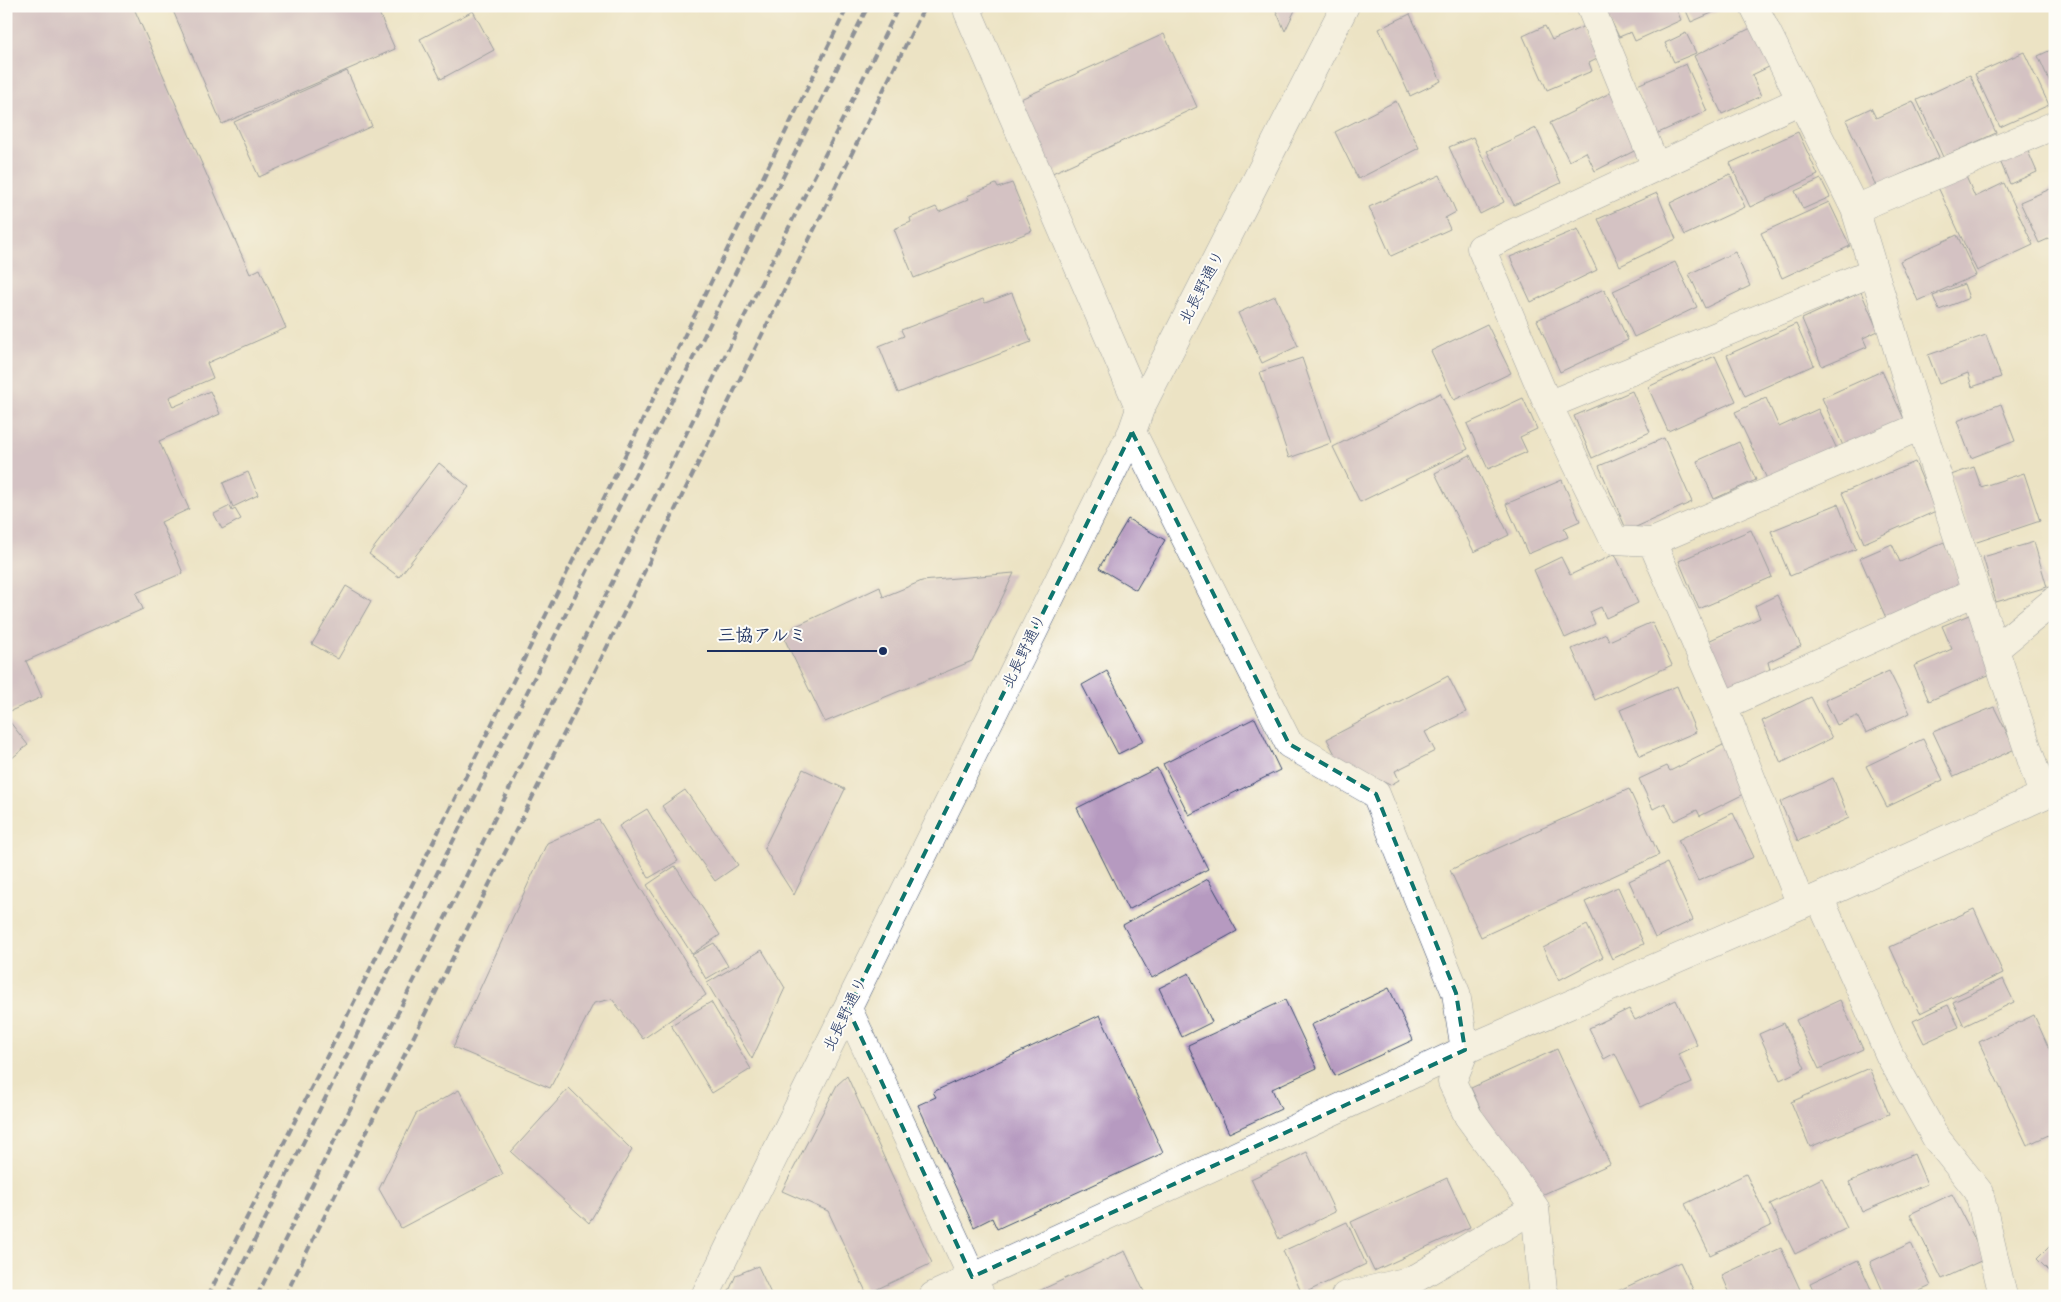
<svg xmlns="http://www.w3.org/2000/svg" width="2061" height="1302" font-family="'Architects Daughter','Klee One',sans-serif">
  <rect width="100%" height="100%" fill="#fdfcf7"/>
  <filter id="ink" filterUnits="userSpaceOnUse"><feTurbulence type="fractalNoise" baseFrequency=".02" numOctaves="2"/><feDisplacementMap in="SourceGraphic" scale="10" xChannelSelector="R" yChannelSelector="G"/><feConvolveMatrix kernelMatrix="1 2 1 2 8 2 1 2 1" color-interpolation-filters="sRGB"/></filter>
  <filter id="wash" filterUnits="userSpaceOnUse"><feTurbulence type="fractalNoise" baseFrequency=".0096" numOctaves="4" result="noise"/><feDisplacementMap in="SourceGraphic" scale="20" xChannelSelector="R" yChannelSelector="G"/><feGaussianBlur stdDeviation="1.12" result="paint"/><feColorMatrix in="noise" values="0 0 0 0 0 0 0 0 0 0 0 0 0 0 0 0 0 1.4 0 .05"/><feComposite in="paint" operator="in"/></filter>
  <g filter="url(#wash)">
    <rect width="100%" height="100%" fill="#ece3c4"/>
    <g id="blocks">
      <path fill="#b69ac0" d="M18,6H133L250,274L260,269L286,328L207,363L213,378L169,397L173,407L210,391L220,414L159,441L189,509L161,522L183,573L136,593L143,609L26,661L42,697L6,713V12Z
        M171,6H376L395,49L222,124Z
        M1274,6H1297L1285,31Z
        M1604,6H1675L1681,20L1635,41L1631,32L1619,37Z
        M1684,6H1720L1721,9L1691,22Z
        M473,11L494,50L441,79L420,39Z
        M1410,14L1441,81L1410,96L1379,29Z
        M1545,26L1552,40L1585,26L1599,58L1589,63L1592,71L1547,90L1523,36Z
        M1755,26L1773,65L1752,75L1761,96L1722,114L1694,56Z
        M1686,33L1696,53L1674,62L1665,43Z
        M1164,34L1197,107L1048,175L1014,102Z
        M2055,48V93L2038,56Z
        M2024,52L2049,105L2000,127L1975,74Z
        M1686,64L1707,111L1656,134L1635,86Z
        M347,71L372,126L259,177L234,122Z
        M1970,75L1996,133L1943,157L1917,100Z
        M1612,92L1640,148L1595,171L1586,152L1569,161L1550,123Z
        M1396,101L1419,148L1358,179L1335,132Z
        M1913,101L1939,157L1876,186L1846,120L1871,108L1876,118Z
        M1536,128L1561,183L1514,205L1487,151Z
        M1798,132L1818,175L1750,207L1730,163Z
        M1473,137L1504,202L1480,214L1449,147Z
        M2027,149L2037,172L2010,184L2000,161Z
        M1964,172L1975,197L2004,183L2033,245L1977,271L1937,185Z
        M1730,174L1745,207L1685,235L1670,203Z
        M1440,175L1456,212L1445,218L1450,229L1391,256L1369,207Z
        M1821,179L1830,197L1803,209L1795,191Z
        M1012,183L1032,231L914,278L894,229L911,222L910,218L936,207L939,212L969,199L967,196L996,184L998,188Z
        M2055,187V236L2039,243L2020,202Z
        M1657,193L1676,239L1620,266L1598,219Z
        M1829,202L1850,246L1782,278L1761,233Z
        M1578,229L1597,270L1531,302L1510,257Z
        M1957,235L1976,275L1918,301L1900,261Z
        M1735,252L1750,286L1705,308L1689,274Z
        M1675,262L1697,307L1634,337L1613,291Z
        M1964,284L1969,298L1939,310L1933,296Z
        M1604,289L1628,340L1560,372L1537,320Z
        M1861,292L1878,331L1863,338L1867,347L1822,366L1802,319Z
        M1012,293L1031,342L898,393L879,346L904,336L901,330L983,299L985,303Z
        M1275,296L1298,346L1262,363L1238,313Z
        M1487,324L1511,373L1454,400L1431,351Z
        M1796,324L1814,365L1745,396L1727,355Z
        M1986,335L2001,377L1972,387L1968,373L1939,384L1928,355Z
        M1715,356L1736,401L1668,431L1648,387Z
        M1302,358L1331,443L1289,458L1260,372Z
        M1882,371L1905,421L1844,448L1822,398Z
        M1632,391L1650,432L1592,458L1574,416Z
        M1440,393L1468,449L1360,502L1333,447Z
        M1523,398L1537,429L1520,437L1527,452L1488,469L1467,424Z
        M1766,398L1779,427L1818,409L1837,449L1768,481L1735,412Z
        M2001,404L2015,441L1971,458L1957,421Z
        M1664,438L1692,502L1627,531L1599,466Z
        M1739,442L1756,480L1714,499L1697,461Z
        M1470,455L1509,535L1474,552L1435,473Z
        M1915,462L1936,511L1864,543L1842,493Z
        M439,463L469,487L399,577L369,554Z
        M1974,467L1981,487L2024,473L2040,521L1974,543L1951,475Z
        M248,472L258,495L233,507L223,483Z
        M1562,480L1580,521L1564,528L1568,537L1528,554L1506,504Z
        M1838,504L1856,549L1790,576L1771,531Z
        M230,506L232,511L235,509L241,519L222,529L214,514Z
        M1128,519L1165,540L1136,590L1099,568Z
        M1751,530L1772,577L1699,609L1679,561Z
        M1944,542L1962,585L1886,618L1860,558L1892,544L1900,562Z
        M2034,542L2047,587L1996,602L1983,557Z
        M1615,554L1638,603L1606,618L1601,607L1590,612L1595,624L1565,638L1534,570L1561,557L1570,575Z
        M1014,573L972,661L825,722L785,640L794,627L880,587L883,597L922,581Z
        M346,586L371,601L338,659L312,644Z
        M1777,595L1801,646L1768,662L1770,670L1730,690L1708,641L1760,618L1755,606Z
        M1969,615L1993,673L1929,701L1914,666L1952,649L1942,626Z
        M1652,622L1672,665L1595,700L1572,649L1606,634L1609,641Z
        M1107,671L1144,741L1118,754L1082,685Z
        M1889,671L1910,713L1866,733L1857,716L1837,725L1825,700Z
        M1448,676L1466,712L1425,732L1435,751L1395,771L1399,780L1390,785L1338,760L1327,739Z
        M1677,686L1696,732L1640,756L1620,710Z
        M1811,697L1832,738L1781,763L1762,721Z
        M1994,707L2015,749L1954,777L1933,732Z
        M6,717L28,745L6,763Z
        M1255,718L1280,770L1189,815L1163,764Z
        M1923,739L1943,780L1887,807L1866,766Z
        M1727,743L1750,791L1700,816L1697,810L1674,821L1665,803L1653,809L1639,779L1667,766L1670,771Z
        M1157,768L1208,869L1128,910L1077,808Z
        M803,769L845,789L794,895L764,848Z
        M1833,778L1849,818L1798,841L1780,802Z
        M1629,789L1659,855L1481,937L1450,870Z
        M685,790L738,865L715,881L662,806Z
        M647,809L678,861L649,878L619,826Z
        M1733,813L1754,857L1698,881L1678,840Z
        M599,820L706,995L643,1039L612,999L594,1003L550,1088L453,1047L547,843Z
        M1667,863L1693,920L1655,938L1629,881Z
        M675,866L720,935L692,954L647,885Z
        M1208,879L1237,931L1152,978L1123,925Z
        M1618,887L1644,944L1612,959L1585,902Z
        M1974,909L2003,973L1920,1013L1890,947Z
        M1587,925L1603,957L1559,980L1543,948Z
        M714,943L728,966L706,979L692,955Z
        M762,950L785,988L752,1059L707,983Z
        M1189,973L1212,1022L1182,1037L1159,988Z
        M2003,979L2014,1002L1964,1026L1953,1002Z
        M1389,988L1413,1040L1335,1076L1311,1025Z
        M1285,1000L1317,1068L1272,1089L1281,1109L1229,1133L1188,1045Z
        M1676,1000L1697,1045L1678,1054L1692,1083L1641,1107L1615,1053L1604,1059L1589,1028L1629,1009L1635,1020Z
        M1840,1000L1863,1049L1819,1069L1796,1020Z
        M711,1002L751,1069L712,1093L671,1025Z
        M1948,1005L1959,1027L1924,1043L1913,1021Z
        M1100,1015L1163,1153L997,1229L992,1218L974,1227L918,1105L936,1097L933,1092Z
        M2034,1015L2055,1062V1132L2027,1145L1979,1042Z
        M1784,1023L1805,1068L1780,1080L1759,1034Z
        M1557,1049L1610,1164L1524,1203L1471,1088Z
        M1869,1068L1889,1114L1810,1147L1791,1102Z
        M847,1076L932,1263L867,1294L828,1211L782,1191L837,1085Z
        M569,1088L632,1150L589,1223L511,1152Z
        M459,1090L503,1174L401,1228L379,1189L416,1114Z
        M1307,1152L1335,1212L1279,1239L1251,1179Z
        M1914,1154L1927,1184L1862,1212L1849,1182Z
        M1746,1174L1771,1226L1710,1255L1685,1204Z
        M1447,1178L1470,1227L1374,1271L1351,1222Z
        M1822,1178L1847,1228L1795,1254L1770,1204Z
        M1952,1194L1985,1259L1942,1279L1910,1214Z
        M1347,1222L1366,1264L1302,1294L1283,1251Z
        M2055,1241V1277L2037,1259Z
        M1911,1243L1931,1286L1908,1296H1885L1870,1262Z
        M1781,1248L1803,1296H1731L1722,1275Z
        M1125,1251L1146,1296H1028Z
        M1858,1260L1874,1296H1816L1810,1283Z
        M1680,1262L1696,1296H1607Z
        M758,1266L772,1296H727L736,1275Z"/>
    </g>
  </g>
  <g filter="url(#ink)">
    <use href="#blocks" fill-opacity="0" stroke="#3a4a6d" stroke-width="1"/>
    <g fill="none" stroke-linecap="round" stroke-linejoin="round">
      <defs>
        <path id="minor" d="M971,6L968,12L1140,409
          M1590,6L1656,167
          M1754,6L1855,209L1921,426L2043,795
          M1855,209L2055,125
          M1548,405L1873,272
          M1132,432L1289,744L1376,794L1456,993L1465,1050L1452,1082L1468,1116L1535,1208L1543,1290L1546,1296
          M1652,542L1614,540L1548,405L1481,248L1801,100
          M1994,650L2055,600
          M1723,706L1975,592
          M1819,897L1890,1056L1936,1138L1979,1192L2003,1296
          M1801,905L1723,706L1652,542L1921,426
          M848,1009L981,1296
          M705,1296L1132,432L1140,409L1345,6
          M933,1296L1465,1050L1819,897L2055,790
          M1345,1296L1413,1280L1535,1208"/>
      </defs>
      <use href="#minor" stroke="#3a4a6d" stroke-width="29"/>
      <use href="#minor" stroke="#fff" stroke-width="28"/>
      <path stroke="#1b2f5e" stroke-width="4" stroke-dasharray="8 4" stroke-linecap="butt" d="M208,1296L848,6
        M227,1296L868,6
        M257,1296L899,6
        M285,1296L925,6"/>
    </g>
  </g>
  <path d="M0 0H2061V1302H0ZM1132,432L1289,744L1376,794L1456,993L1465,1050L972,1277L848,1009Z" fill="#ece3c4" fill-opacity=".55" fill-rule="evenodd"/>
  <path fill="none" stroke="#0f766e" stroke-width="4" stroke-dasharray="10 6" stroke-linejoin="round" d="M1132,432L1289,744L1376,794L1456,993L1465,1050L972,1277L848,1009Z"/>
  <g text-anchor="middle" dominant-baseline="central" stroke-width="4" stroke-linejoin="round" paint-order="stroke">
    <g font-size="16" fill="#1b2f5e" stroke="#fdfcf7">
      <text transform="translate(1202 287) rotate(-63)">北長野通り</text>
      <text transform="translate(1024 651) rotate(-64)">北長野通り</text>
      <text transform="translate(845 1014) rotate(-64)">北長野通り</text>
    </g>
  </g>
  <path fill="none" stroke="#1b2f5e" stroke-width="2" d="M883 651L817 651H707"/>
  <circle fill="#1b2f5e" stroke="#fdfcf7" stroke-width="2" cx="883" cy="651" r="5"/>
  <g font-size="18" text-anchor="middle" font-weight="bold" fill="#1b2f5e" stroke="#fdfcf7" stroke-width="4" stroke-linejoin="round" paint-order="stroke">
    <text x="762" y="641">三協アルミ</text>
  </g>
  <rect width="2061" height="1302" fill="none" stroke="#fdfcf7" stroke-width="25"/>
</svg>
